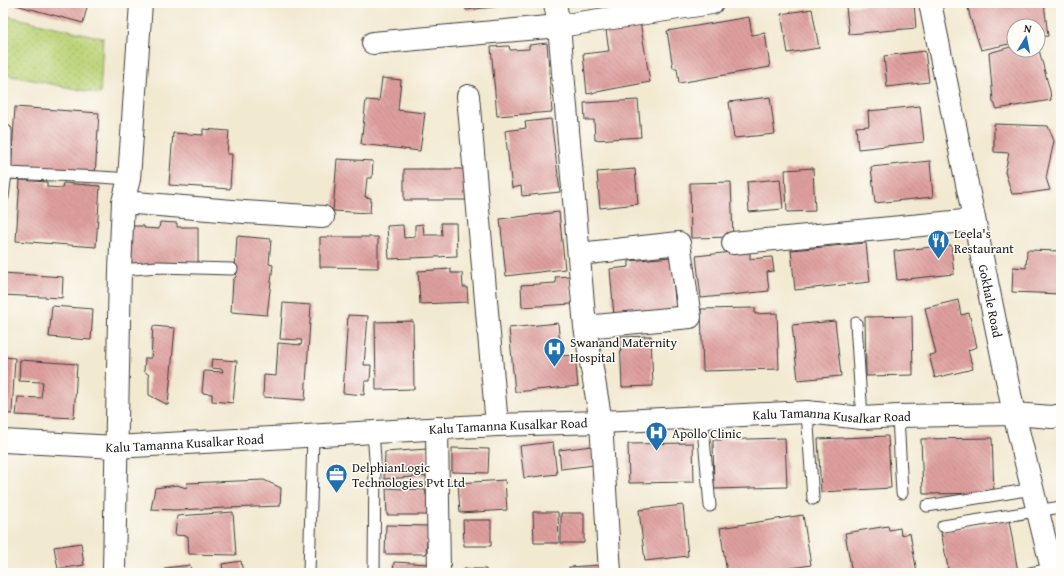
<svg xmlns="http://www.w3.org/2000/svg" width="1064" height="576" font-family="'Gentium Book Plus',serif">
  <defs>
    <pattern id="park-dots" width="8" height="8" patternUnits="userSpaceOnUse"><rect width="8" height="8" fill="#bcd479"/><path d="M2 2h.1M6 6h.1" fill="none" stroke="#a1b568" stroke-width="1.8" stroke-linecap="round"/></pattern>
    <pattern id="building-back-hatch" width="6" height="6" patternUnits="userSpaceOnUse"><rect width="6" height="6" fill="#de9f9d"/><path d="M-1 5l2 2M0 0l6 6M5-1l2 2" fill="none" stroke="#be8887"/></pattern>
  </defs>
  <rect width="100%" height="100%" fill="#fdfcf7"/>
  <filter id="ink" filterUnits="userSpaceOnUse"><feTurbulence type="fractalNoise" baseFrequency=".025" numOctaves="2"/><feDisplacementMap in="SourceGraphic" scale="8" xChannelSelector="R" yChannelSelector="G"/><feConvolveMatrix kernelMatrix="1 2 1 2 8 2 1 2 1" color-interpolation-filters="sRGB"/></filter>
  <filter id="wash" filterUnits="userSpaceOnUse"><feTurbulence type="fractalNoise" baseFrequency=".012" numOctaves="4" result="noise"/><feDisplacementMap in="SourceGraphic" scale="16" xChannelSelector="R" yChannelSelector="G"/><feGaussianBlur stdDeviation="0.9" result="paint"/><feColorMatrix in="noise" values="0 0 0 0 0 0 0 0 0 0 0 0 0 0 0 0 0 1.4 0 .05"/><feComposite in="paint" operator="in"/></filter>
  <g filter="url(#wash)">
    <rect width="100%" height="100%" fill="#f2e9d1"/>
    <path fill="url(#park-dots)" stroke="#6c784a" d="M3,15L103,38L100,94L3,74Z"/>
    <g id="blocks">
      <path fill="url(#building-back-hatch)" d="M16,3H88L83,23L16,5Z
        M465,3H520V4L466,10Z
        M886,3H914L916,28L849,34L846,7Z
        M967,3H1044L1048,36L1038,37V26H1014V43L981,50L970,17Z
        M812,9L819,48L788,53L781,14Z
        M749,17L752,35L765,33L770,67L679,83L677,68H673L667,31Z
        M640,21L650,82L617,88L587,94L583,54L609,51L606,30Z
        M547,43L552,112L497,116L491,47L509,46L510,50L529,49V45Z
        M1014,46V50H1039L1050,91L1051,100L997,109L993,101L989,53Z
        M925,51L929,82L887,87L884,56Z
        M382,78L401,80L398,110L425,113L420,151L361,144L366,100L379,101Z
        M3,89H6L4,117H3Z
        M770,97L775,134L734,138L729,102Z
        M638,100L641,137L595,140L594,120H585L584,103Z
        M920,106L924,142L858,149L856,127L869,126L868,111Z
        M15,107L99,113L95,176L11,170Z
        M551,119L560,192L522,196L521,186L512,188L505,131L526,128L525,122Z
        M994,124L1048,126L1054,141L1046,178L1050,190L1029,193L1012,194L1005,172L1009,153L994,152Z
        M203,129L229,131L227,154H232L230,189L169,185L173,133L203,135Z
        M337,159L373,161L372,178H367L365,197L371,198L370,213L333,211Z
        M930,161L933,197L875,203L871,167Z
        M813,168L815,211L787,212L785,170Z
        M404,169H467L468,200H404Z
        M635,169L638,204L600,208L597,172Z
        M780,179L783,209L749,212L747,182Z
        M20,180L47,182V187L62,188L63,183L100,186L96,247L16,241Z
        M731,182L733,237L691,238L690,183Z
        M559,212L565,269L506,276L500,219Z
        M160,222L177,223V227H198V266H123L129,226H144V228L159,229Z
        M441,223H456L457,256L389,259L387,226L403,225L404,238L415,237V225L423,224L424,235H442Z
        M237,236L271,239L269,264L273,265L267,315L231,312L233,280L236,277L237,272L235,270Z
        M320,237H378V268L320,267Z
        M866,243L870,282L795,290L791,250Z
        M951,245L954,274L897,280L894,251Z
        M750,250V259L772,257L774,271L767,272L769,291L701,298L696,256Z
        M1027,250L1061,251V294L1012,292L1013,267L1026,268Z
        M671,257L676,311L614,316L610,269L629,267V261Z
        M451,269V273H462L463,287H467L468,302L420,304L418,271Z
        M3,273L63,277L62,298L3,295Z
        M570,276L572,304L522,307L521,285L556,283L555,277Z
        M958,300L961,315L969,313L977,347L968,350L973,369L935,378L929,355L936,354L925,308Z
        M283,303L311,305L305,400L263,397L264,375L276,376L278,343L301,345L302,340L280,339Z
        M52,306L93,309L91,340L49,337Z
        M755,308V314L777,313L779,369L703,371L701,309Z
        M348,315L368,316L364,365H371L370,381H365L364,395L343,393Z
        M912,316L913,375L866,376L865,317Z
        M413,321L414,389L376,390L375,322Z
        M835,321L841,376L798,380L792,325Z
        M558,323L561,356L575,355L578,386L515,392L509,328Z
        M153,326L175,328L168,405L149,395V375L144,371L145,358H151Z
        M651,336L653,386L622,387L620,337Z
        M3,357L15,358L12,414L3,413Z
        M212,359L237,361L233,403L212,401V394L202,393L204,371L223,372L222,369L211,368Z
        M20,360L77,364L74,418L16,415L18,397L41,398L43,382L19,381Z
        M888,436L891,488L821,492L818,439Z
        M785,438L787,487L714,489L713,440Z
        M992,438L994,493L923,494L921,439Z
        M553,442L557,474L524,478L520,446Z
        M693,443L694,482L629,483L628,444Z
        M592,446L594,465L561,469L559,450Z
        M452,448L489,449L488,473L452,472Z
        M427,449L429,476L384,479L385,452Z
        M3,470H5L6,501H3Z
        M264,480L281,488L280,506L174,510L151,509L155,488L177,485L186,488L187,483Z
        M505,480L507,510L460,513L458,483Z
        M386,488L425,490L428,503V515H387Z
        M683,505L688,556L645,561L639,510Z
        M233,512L236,555L189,554L188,536L175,535L177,516Z
        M533,512H558L559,543H534Z
        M561,513H584V543H561Z
        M803,515L811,565L760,573H727L720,528Z
        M463,520H491V546H464Z
        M1009,520L1018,572L949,573L941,532Z
        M386,525L428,526L426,554H385Z
        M888,526L889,530L900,528L901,535L910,533L917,573H852L845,533Z
        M81,543L84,565L58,569L54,547Z
        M241,561L243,573H210V572L223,570L222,564Z
        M394,562L429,564L430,573H393Z
        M190,565L191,573H166L165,568Z
        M601,565L602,573H570L569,567Z
        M464,569H486V573H463Z"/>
    </g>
  </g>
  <g filter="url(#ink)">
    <use href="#blocks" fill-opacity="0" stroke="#3c3b37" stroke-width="1"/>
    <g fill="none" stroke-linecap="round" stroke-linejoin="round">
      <defs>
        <path id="lane" d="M3,130L6,131V173L100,177L129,179
          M3,197L6,173
          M120,270L158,267L232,269
          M856,323L862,418
          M807,412L813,499
          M898,416L902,493
          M702,417L710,506
          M373,432L375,459L374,573
          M927,506L1033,489
          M943,526L1061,507
          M309,573L313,436
          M1030,573L1052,569"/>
        <path id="street" d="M555,3L559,26L585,327L601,422L610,573
          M373,43L559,26L712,3
          M468,96L497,425
          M123,202L244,212L323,217
          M733,243L974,220
          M579,254L679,243L690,317L585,327
          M437,428L439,573
          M115,573L114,569L120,270L123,202L129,179L141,3"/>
        <g id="secondary">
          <path id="s1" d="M930,3L1014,414L1053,573"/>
          <path id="s2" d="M3,441L116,447L497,425L601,422L807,412L862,418L898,416L1014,414L1052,417L1061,415"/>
        </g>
      </defs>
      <use href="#lane" stroke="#3c3b37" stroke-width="13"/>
      <use href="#street" stroke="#3c3b37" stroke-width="24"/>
      <use href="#secondary" stroke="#3c3b37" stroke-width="24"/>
      <use href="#lane" stroke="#fff" stroke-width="11"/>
      <use href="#street" stroke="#fff" stroke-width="22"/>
      <use href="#secondary" stroke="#fff" stroke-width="22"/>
    </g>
  </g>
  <defs>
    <symbol id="restaurant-pin" viewBox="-11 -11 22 30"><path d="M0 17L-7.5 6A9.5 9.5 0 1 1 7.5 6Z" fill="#1f6fb2" stroke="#fdfcf7"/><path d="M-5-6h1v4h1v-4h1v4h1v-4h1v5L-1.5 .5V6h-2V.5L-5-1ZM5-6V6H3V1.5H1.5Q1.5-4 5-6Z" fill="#fff"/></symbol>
    <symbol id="hospital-pin" viewBox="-11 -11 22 30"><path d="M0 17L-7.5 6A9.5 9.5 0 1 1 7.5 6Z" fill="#1f6fb2" stroke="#fdfcf7"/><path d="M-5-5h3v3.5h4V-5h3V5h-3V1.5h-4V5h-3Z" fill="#fff"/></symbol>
    <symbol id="office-pin" viewBox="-11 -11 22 30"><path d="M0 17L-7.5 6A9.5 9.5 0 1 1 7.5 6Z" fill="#1f6fb2" stroke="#fdfcf7"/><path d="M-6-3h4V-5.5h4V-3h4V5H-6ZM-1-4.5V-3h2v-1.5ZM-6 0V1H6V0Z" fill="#fff"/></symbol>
  </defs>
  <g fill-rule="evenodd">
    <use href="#restaurant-pin" x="926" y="228" width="25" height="34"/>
    <use href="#hospital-pin" x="542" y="336" width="25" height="34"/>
    <use href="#hospital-pin" x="644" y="420" width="25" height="34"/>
    <use href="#office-pin" x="324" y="462" width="25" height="34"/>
  </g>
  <g text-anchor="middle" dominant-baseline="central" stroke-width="3" stroke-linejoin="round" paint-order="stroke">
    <g font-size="13" fill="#1c1c1c" stroke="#fdfcf7" text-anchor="start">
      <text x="954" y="233">Leela's<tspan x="954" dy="15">Restaurant</tspan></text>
      <text x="570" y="342">Swanand Maternity<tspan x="570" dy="15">Hospital</tspan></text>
      <text x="672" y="433">Apollo Clinic</text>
      <text x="352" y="467">DelphianLogic<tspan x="352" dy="15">Technologies Pvt Ltd</tspan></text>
    </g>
    <g font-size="13" fill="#1c1c1c" stroke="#fdfcf7">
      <text stroke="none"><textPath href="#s1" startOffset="304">Gokhale Road</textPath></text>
      <text stroke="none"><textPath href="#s2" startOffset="830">Kalu Tamanna Kusalkar Road</textPath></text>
      <text stroke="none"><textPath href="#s2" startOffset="506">Kalu Tamanna Kusalkar Road</textPath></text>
      <text stroke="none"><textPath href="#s2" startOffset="182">Kalu Tamanna Kusalkar Road</textPath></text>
    </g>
  </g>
  <rect width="1064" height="576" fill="none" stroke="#fdfcf7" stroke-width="16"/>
  <g transform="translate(1026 38) rotate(10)"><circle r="19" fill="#fdfcf7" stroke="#a3a29f"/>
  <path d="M0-3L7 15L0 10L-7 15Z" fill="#1f6fb2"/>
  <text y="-6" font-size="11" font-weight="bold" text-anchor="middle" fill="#1c1c1c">N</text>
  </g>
</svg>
